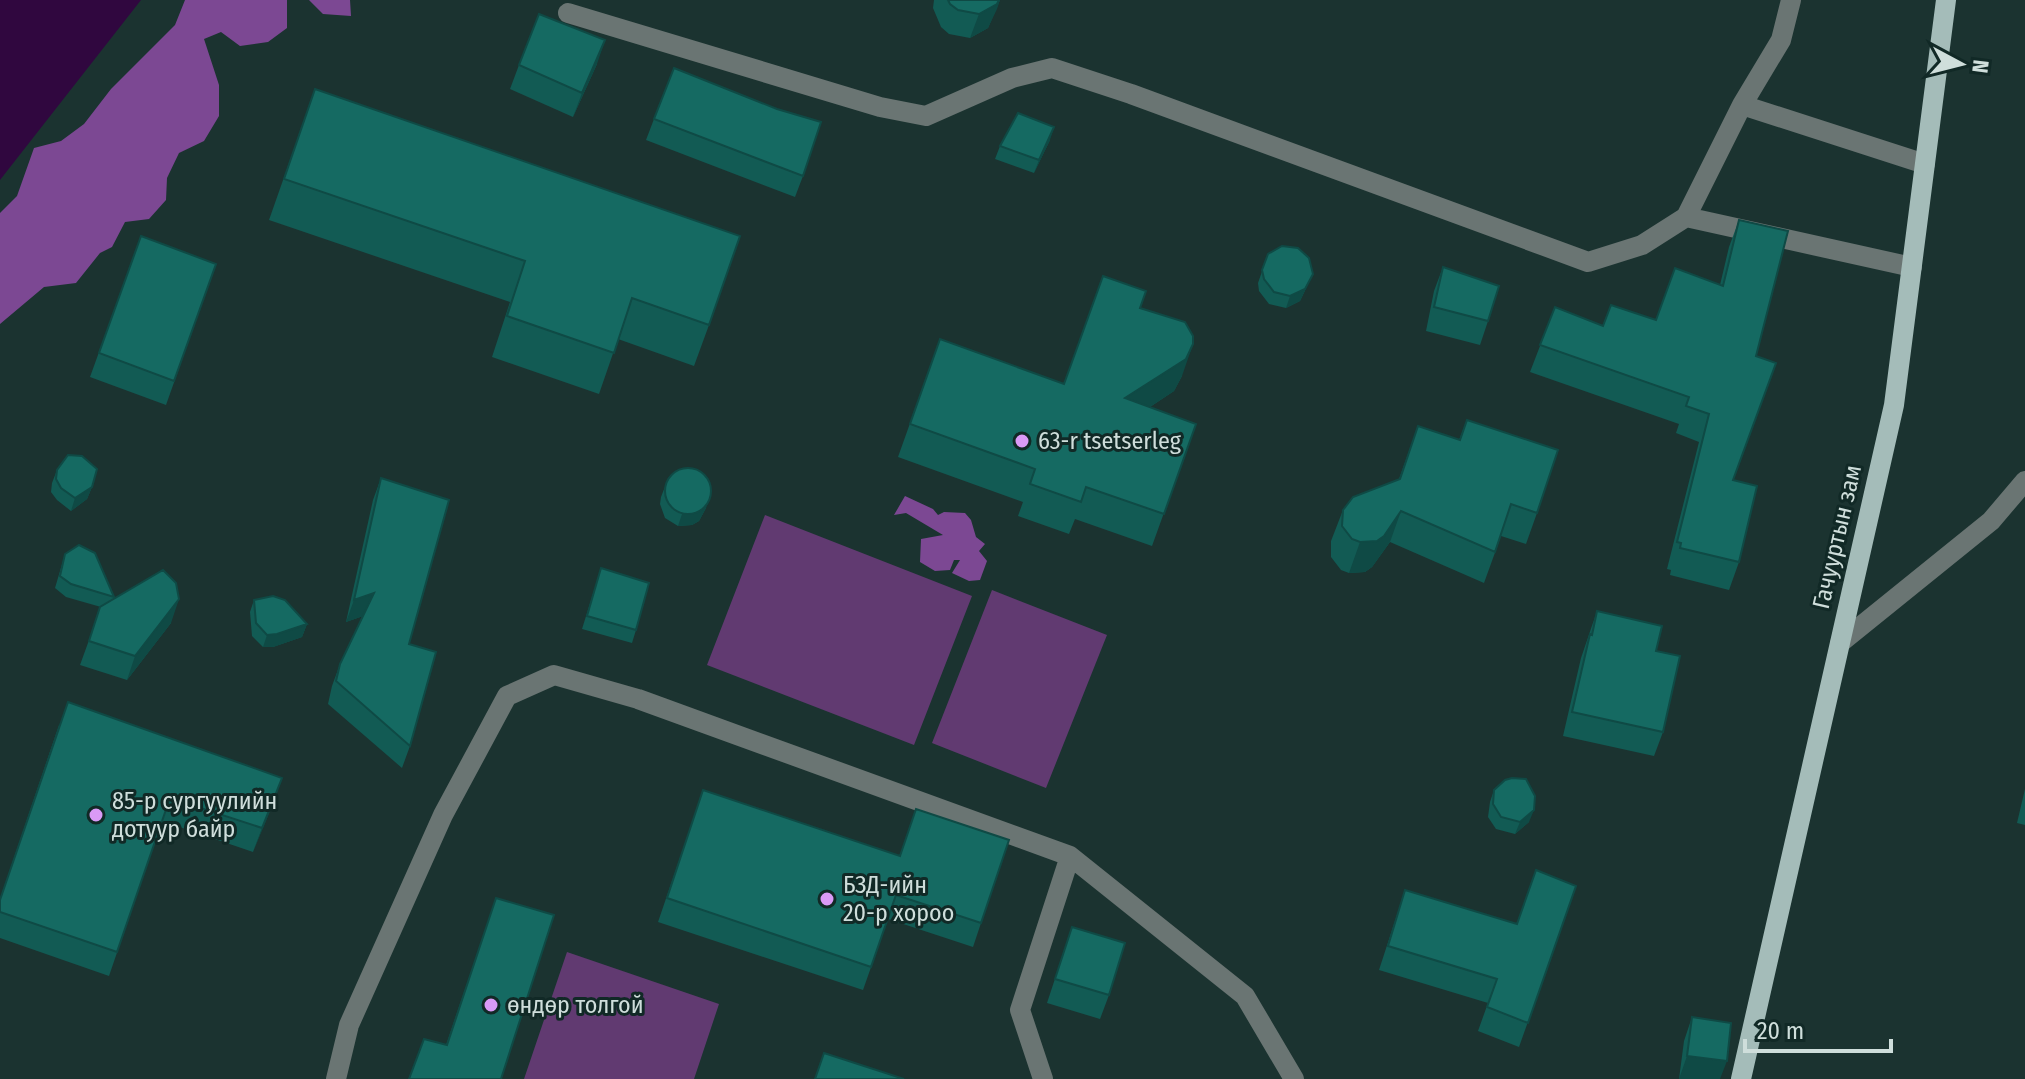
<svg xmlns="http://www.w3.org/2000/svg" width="2025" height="1079" font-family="'Fira Sans Condensed',sans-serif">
  <rect width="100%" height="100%" fill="#1b3330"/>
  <path fill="#613a71" d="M765,515L972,596L914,745L707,665Z
    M992,590L1107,635L1046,788L932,743Z
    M567,952L719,1004L694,1079H524Z"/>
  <path fill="#7c4893" d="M185,0H287V28L268,42L240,46L221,32L204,39L219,85V116L204,141L179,153L167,178L166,200L149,219L125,222L112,247L100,253L76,283L44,287L0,324V213L17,196L34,148L61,141L84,124L111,89L175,25Z
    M309,0H350L351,16L323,14Z
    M905,496L933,509L938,515L944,512L965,513L971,520L976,537L985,544L979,551L987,561L980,580L969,581L952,573L960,560H954L950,570L935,571L920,562L921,539L943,535L906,513L894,515Z"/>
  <path fill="#30073f" d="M0,0H141L0,180Z"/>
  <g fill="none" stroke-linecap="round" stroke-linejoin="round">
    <path stroke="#6a7573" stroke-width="20" d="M1791,0L1781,40L1742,105L1925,164
      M568,13L880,107L926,116L1012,78L1052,68L1131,94L1588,262L1642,245L1686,217L1742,105
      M1686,217L1912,267
      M1840,643L1991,521L2025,481
      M336,1079L349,1025L443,815L507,696L554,675L638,699L1070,856L1245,996L1294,1079
      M1043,1079L1020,1010L1070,856"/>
    <path stroke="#a4bcb9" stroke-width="20" d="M1741,1079L1894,405L1946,0"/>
  </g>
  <path fill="#125b54" d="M934,0H1000L988,28L970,38L949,34L941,27L933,8Z
    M597,64L573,117L510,89L519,65Z
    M315,89L709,325L694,366L618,339L599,394L492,357L510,302L269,220Z
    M654,119L803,176L795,197L646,140Z
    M1050,140L1034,173L995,159L1000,146Z
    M1739,220L1756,356L1733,480L1739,562L1729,590L1670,575L1671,570L1667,569L1699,442L1676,433L1679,424L1530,372L1555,307L1603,326L1656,320L1720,285L1729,247Z
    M141,236L216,264L166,405L90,377Z
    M1268,254L1313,274L1300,301L1286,308L1269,304L1259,291L1258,283Z
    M1443,267L1488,321L1480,345L1426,331L1434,291Z
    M1140,308L1182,376L1174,391L1150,407L1196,424L1152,546L1075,519L1069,534L1018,516L1023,502L898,457L940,339L1064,384Z
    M1467,420L1537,513L1526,544L1501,536L1484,583L1390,542L1372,567L1365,572L1349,573L1341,570L1331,557V541L1343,510L1399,479L1418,426L1459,440Z
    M57,470L92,487L87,499L71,511L57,500L51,492L52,483Z
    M381,478L409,644L410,746L402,768L328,704L332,686L340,664L363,616L346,622L373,500Z
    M666,484L706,508L699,521L692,525L678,526L665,518L660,504L661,497Z
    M65,554L114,597L113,600L171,623L127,680L80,665L101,607L66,597L55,588Z
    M601,568L636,630L632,643L582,629Z
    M254,600L307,624L302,637L273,647H263L252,636L250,612Z
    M1597,611L1656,651L1663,732L1654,756L1563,736L1581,658Z
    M59,725L282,778L253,852L162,821L109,976L0,938V899Z
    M2025,789V825L2017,823Z
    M703,790L981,923L973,947L888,919L863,990L658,922Z
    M1494,790L1529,822L1515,834L1496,829L1488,817L1490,802Z
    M1576,886L1519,1047L1478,1031L1488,1003L1379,970L1405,890L1517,924Z
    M496,898L501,1079L446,1045Z
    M1072,927L1109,995L1100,1019L1047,1003Z
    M1692,1017L1720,1079H1679L1684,1041Z"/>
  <path fill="#0f4a45" d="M999,0H1000L997,9L988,28L970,38L979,14Z
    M605,40L597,64L573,117L582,93Z
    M1054,127L1050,140L1034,173L1039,160Z
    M1313,274L1300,301L1286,308L1290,296Z
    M1193,344L1182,376L1174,391L1113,431L1125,398Z
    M92,487L87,499L71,511L75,498Z
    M711,496L706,508L699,521L692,525L678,526L682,514Z
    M1401,511L1390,542L1372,567L1365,572L1349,573L1360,542Z
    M374,593L366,615L346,622L354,600Z
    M179,599L171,623L127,680L135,656Z
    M307,624L302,637L273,647H263L267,635Z
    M282,778L274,802L253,852L262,828Z
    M1534,810L1529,822L1515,834L1520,822Z
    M1687,1056L1727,1061L1720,1079H1679Z"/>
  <path fill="#156a62" stroke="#0f4a45" stroke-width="2" d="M948,0H999L997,4L979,14L958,10L950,4Z
    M539,14L605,40L582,93L519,65Z
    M674,68L777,109L821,122L803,176L654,119Z
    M315,89L740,236L709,325L632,298L614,353L507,316L525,261L284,179Z
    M1018,113L1054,127L1039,160L1000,146Z
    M1739,220L1788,231L1756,356L1776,363L1733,480L1757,486L1739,562L1680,548L1681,543L1677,542L1709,414L1686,406L1689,397L1540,345L1555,307L1603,326L1611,305L1656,320L1675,268L1723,286Z
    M141,236L216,264L174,381L99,353Z
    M1282,246L1298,248L1309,258L1313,274L1305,289L1290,296L1274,292L1264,279L1262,270L1268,254Z
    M1443,267L1499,286L1488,321L1434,307Z
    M1103,276L1146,291L1140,308L1185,322L1193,336V344L1186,359L1125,398L1196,424L1164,514L1086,487L1081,502L1030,484L1035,469L910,424L940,339L1064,384Z
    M1467,420L1558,450L1537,513L1511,504L1495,552L1401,511L1384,536L1377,541L1360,542L1352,539L1342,526L1343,510L1353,497L1400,479L1418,426L1460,440Z
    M68,455L82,456L97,469L92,487L75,498L61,488L56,479L57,470Z
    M665 491a23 23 0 1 1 46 0a23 23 0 1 1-46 0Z
    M381,478L449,500L409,644L436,652L410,746L336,681L340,664L374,593L354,600Z
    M79,545L95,553L114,597L71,584L60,576L65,554Z
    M601,568L649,583L636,630L587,616Z
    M163,570L176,583L179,599L135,656L89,641L100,607Z
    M273,596L285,600L307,624L277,634L267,635L256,623L254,600Z
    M1597,611L1662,626L1656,651L1680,656L1663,732L1572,712L1590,634L1592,635Z
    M68,702L282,778L262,828L170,798L117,952L0,912V900Z
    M1512,778L1526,779L1535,796L1534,810L1520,822L1501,817L1493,804L1494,790L1505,780Z
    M703,790L900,856L916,809L1009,840L981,923L896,895L871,967L667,898Z
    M1536,870L1576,886L1528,1023L1487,1007L1497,979L1388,946L1405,890L1517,924Z
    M496,898L554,915L501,1079H409L424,1039L447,1045Z
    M1072,927L1125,943L1109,995L1055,979Z
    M1692,1017L1731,1023L1727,1061L1687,1056Z
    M824,1053L904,1079H815Z"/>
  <g fill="#da9af6" stroke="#112926" stroke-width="3">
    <circle cx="1022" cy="441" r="8"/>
    <circle cx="96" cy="815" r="8"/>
    <circle cx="827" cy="899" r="8"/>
    <circle cx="491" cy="1005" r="8"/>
  </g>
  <g text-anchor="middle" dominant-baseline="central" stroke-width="6" stroke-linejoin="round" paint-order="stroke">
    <g font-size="24" fill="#cfdedb" stroke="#112926" text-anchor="start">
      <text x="1038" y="441">63-r tsetserleg</text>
      <text x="112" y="801">85-р сургуулийн<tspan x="112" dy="28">дотуур байр</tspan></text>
      <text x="843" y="885">БЗД-ийн<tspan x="843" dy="28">20-р хороо</tspan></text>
      <text x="507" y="1005">өндөр толгой</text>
    </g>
    <g font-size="24" fill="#cfdedb" stroke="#112926">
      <text transform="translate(1837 537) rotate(-77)">Гачууртын зам</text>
    </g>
  </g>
  <g transform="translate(1961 64) rotate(97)" stroke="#112926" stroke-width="6" paint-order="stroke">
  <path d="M0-6L14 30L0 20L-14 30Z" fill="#cfdedb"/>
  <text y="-12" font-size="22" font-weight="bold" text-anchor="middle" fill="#cfdedb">N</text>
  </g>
  <path d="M1745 1039v12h146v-12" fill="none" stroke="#cfdedb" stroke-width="4"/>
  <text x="1757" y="1039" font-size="24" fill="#cfdedb" stroke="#112926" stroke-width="6" paint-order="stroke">20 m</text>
</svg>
